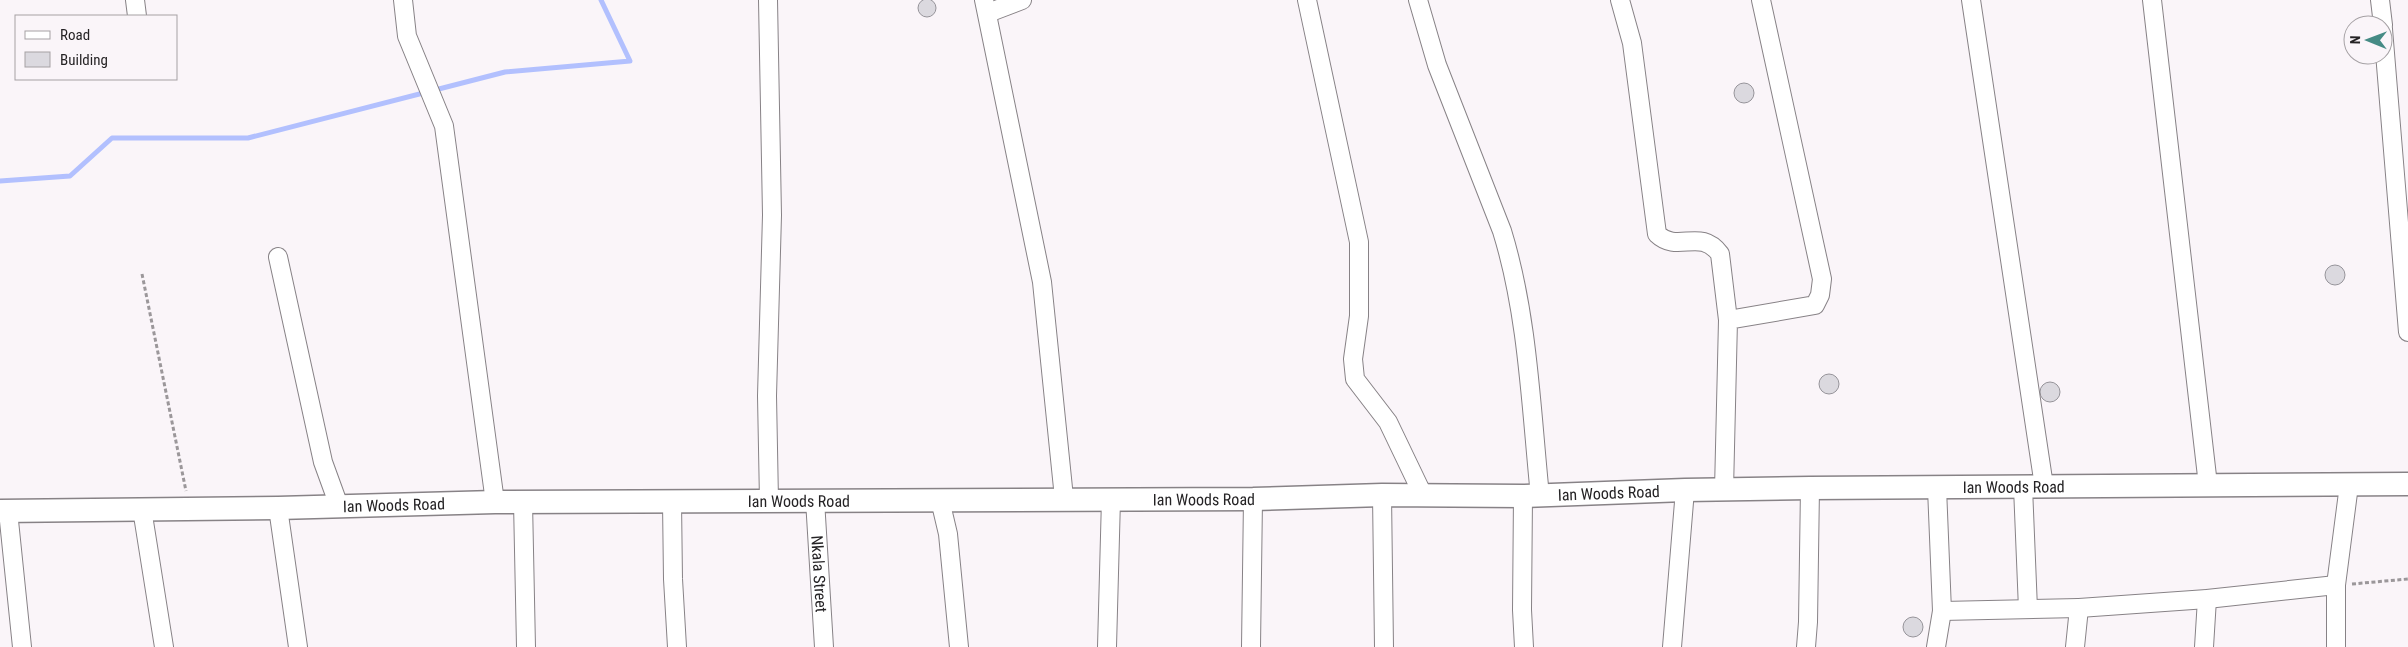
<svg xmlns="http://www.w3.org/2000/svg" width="2408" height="647" font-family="'Roboto Condensed',sans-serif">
  <rect width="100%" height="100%" fill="#faf5f9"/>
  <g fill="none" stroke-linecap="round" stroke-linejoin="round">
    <path stroke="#b2c0fe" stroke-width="5" d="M0,181L70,176L112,138H248L505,72L630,61L601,0"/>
  </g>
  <path fill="#dbd9df" stroke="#96949a" d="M918 8a9 9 0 1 1 18 0a9 9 0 1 1-18 0Z
    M1734 93a10 10 0 1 1 20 0a10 10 0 1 1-20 0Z
    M2325 275a10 10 0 1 1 20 0a10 10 0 1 1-20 0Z
    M1819 384a10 10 0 1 1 20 0a10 10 0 1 1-20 0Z
    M2040 392a10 10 0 1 1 20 0a10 10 0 1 1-20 0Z
    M1903 627a10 10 0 1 1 20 0a10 10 0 1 1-20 0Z"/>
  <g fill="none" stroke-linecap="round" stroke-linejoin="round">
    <defs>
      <g id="minor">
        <path d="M135,0L137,16"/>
        <path d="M403,0L407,36L444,126L495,502"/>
        <path d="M768,0L772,215L767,396L769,501"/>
        <path d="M984,0L1042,282L1064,498"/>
        <path d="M1307,0L1359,242V316L1353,359L1355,379L1388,422L1423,495"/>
        <path d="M1418,0L1437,65L1502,231C1528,315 1531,408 1540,496"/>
        <path d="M1620,0L1632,43L1657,234C1678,254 1700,227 1720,254L1728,320"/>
        <path d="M1971,0L2044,486"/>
        <path d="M2152,0L2208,485"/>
        <path d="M2380,0L2383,25"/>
        <path d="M988,13L1022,0"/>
        <path d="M2383,29L2408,332"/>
        <path d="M278,257L323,462L339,506"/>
        <path d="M2023,487L2028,609"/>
        <path d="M1724,490L1728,320L1815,305L1820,295L1822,279L1761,0"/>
        <path d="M1382,495L1384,647"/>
        <path d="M1523,496L1522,610L1524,647"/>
        <path id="s1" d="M815,500L824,647"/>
        <path d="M940,500L948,534L959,647"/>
        <path d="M523,502L526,647"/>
        <path d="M672,502L673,579L677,647"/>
        <path d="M278,508L298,647"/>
        <path d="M142,509L164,647"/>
        <path d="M8,511L22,647"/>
        <path d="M2079,608L2207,599L2336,585"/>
        <path d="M1942,611L2079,608L2075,647"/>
        <path d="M1107,647L1111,499"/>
        <path d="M1251,647L1253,499"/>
        <path d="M1672,647L1685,490"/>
        <path d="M1806,647L1808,622L1810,488"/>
        <path d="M1936,647L1942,611L1937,488"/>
        <path d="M2204,647L2207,599"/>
        <path d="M2336,647V585L2349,485"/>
      </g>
      <g id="tertiary">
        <path id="s2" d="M0,511L278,508L495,502L1253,499L1382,495L1523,496L1685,490L1810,488L2408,484"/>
      </g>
    </defs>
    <use href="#minor" stroke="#878286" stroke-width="20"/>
    <use href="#tertiary" stroke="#878286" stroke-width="25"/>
    <path stroke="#9b979a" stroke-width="3" stroke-dasharray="4 2.5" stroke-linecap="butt" d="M142,274L186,491
      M2352,584L2408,579"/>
    <use href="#minor" stroke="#fff" stroke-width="18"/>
    <use href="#tertiary" stroke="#fff" stroke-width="22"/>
  </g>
  <g text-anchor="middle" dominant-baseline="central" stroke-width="4.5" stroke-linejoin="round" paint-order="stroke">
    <g font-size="16" fill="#252325" stroke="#faf5f9">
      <text stroke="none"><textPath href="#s2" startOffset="2014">Ian Woods Road</textPath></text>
      <text stroke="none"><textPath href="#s2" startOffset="1609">Ian Woods Road</textPath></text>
      <text stroke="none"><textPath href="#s2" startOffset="1204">Ian Woods Road</textPath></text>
      <text stroke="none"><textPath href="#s2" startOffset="799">Ian Woods Road</textPath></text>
      <text stroke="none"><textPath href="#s2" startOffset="394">Ian Woods Road</textPath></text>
      <text stroke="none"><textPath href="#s1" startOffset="74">Nkala Street</textPath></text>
    </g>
  </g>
  <rect x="15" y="15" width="162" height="65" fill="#faf5f9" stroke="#a5a1a4"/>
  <rect x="25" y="31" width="25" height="8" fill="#ffffff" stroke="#a5a1a4"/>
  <text x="60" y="40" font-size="15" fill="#252325">Road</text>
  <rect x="25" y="52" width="25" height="15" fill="#dbd9df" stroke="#a5a1a4"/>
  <text x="60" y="65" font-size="15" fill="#252325">Building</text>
  <g transform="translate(2368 40) rotate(271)"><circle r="24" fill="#faf5f9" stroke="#a5a1a4"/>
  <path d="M0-4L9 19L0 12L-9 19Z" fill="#458b85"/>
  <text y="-8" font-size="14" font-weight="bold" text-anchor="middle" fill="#252325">N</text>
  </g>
</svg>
